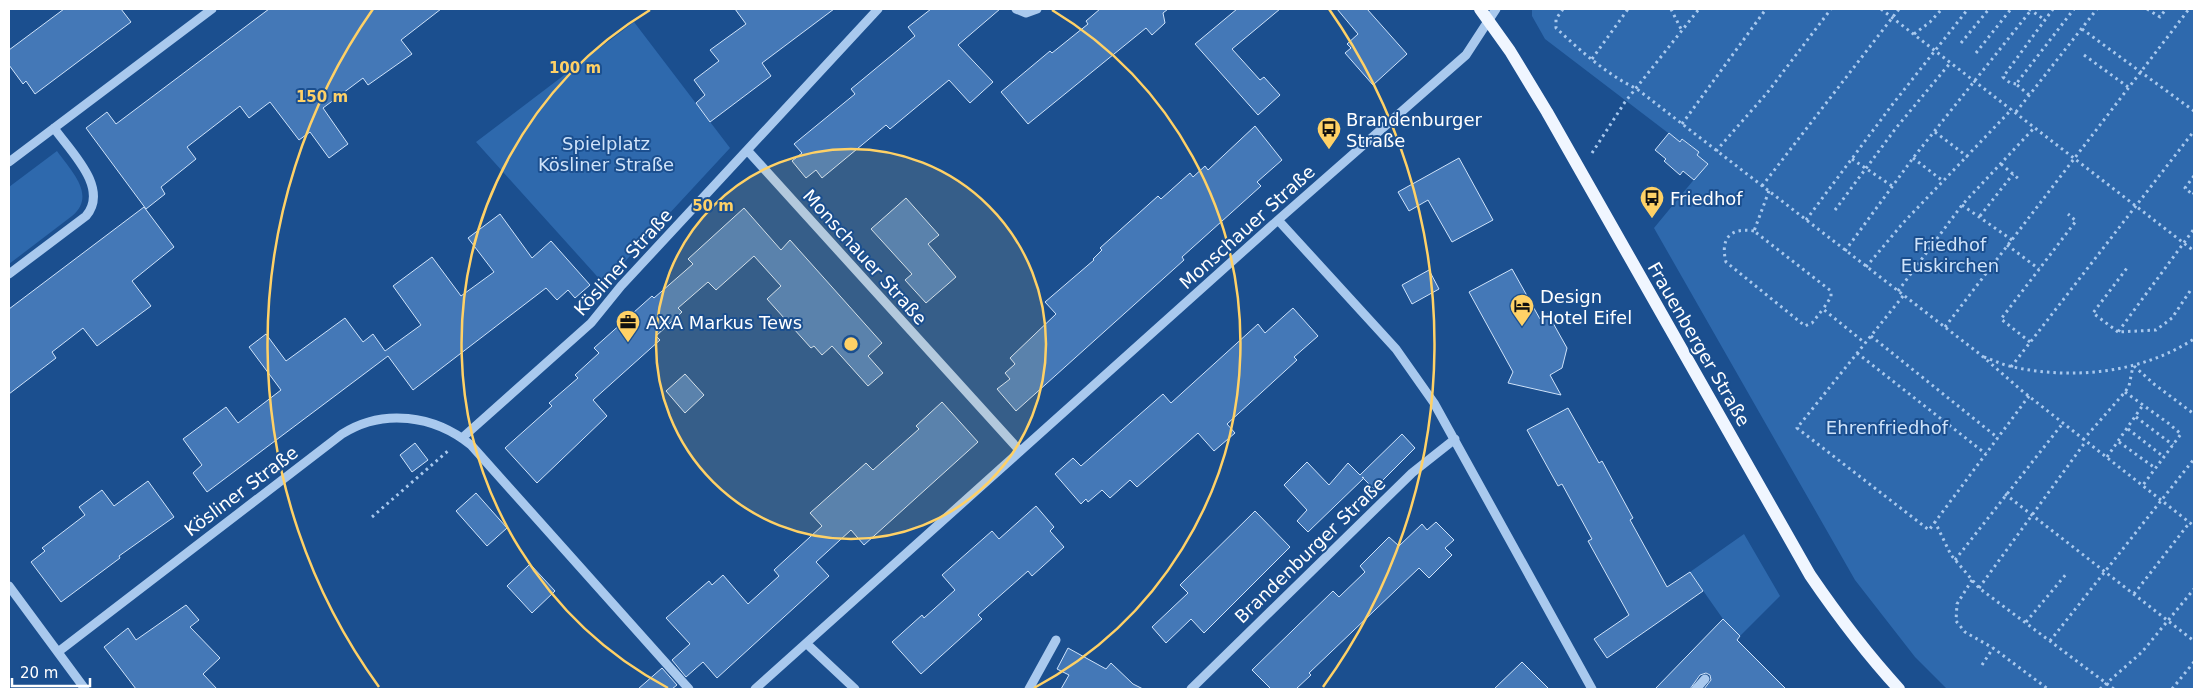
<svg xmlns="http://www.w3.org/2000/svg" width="2203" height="698" font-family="'DejaVu Sans',sans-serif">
  <rect width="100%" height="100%" fill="#1b4f8f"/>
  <path fill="#2e69ad" d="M1532,9H2194V689H1947L1915,657L1855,580L1654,228L1701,171L1697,155L1699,152L1683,139L1680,142L1545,39L1532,16Z
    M634,22L730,148L604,284L476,142Z
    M57,151C71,171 97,195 72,216L9,264V187Z
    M1744,534L1780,596L1740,636L1723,619L1690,572Z"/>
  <path fill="#4478b7" stroke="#cfe3fa" d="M64,9H121L131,22L35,94L26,81L23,84L9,65V50Z
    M269,9H441L401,40L412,54L368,85L363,78L323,108L348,144L329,158L310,132L299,140L270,102L249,118L240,106L187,147L196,159L161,187L165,194L146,209L86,128L107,112L116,124Z
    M735,9H834L762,63L771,76L710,122L696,103L705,95L694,80L719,61L710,50L746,24Z
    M931,9H1000L958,45L993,82L970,103L949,80L890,129L886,125L822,178L816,170L806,178L792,161L802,153L794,144L855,94L851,89L915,36L908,27Z
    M1100,9H1168L1163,13L1165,23L1152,35L1146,28L1028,124L1001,92L1050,51L1052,53L1088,24L1086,21Z
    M1237,9H1280L1232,49L1260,80L1264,77L1280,95L1258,115L1195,44Z
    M1337,9H1367L1407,54L1373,85L1345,53L1351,48L1347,44L1358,34Z
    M1255,126L1282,160L1257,182L1261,186L1182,257L1184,260L1016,411L997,389L1010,379L1005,373L1015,364L1010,358L1056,314L1045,302L1094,260L1093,259L1102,250L1100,248L1158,196L1161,199L1190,173L1193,177L1205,166L1208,170Z
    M1669,133L1680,142L1682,139L1699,152L1697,155L1708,164L1694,180L1683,171L1680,175L1664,161L1666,159L1655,150Z
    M1459,158L1493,220L1452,242L1428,200L1409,211L1398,192Z
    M906,198L939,235L928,244L956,277L926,303L905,280L912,274L871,229Z
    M144,207L174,247L132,281L151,306L97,346L83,328L52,352L56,358L9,394V309Z
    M744,208L781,250L790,240L882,343L868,356L883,373L868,386L832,346L822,355L814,346L811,348L767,299L781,286L754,256L716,290L708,282L678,308L682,312L656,336L660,340L593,400L607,416L537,483L505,448L552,406L549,403L578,378L575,375L599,353L594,348L652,296L654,298L693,264L688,259Z
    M500,214L532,258L551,241L590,285L575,298L568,290L557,300L546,288L413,390L388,356L207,492L193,473L202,465L183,439L226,407L238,423L281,390L249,347L266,334L286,361L345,318L363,342L373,334L385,351L421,325L393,286L432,257L461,296L494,272L468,238Z
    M1512,269L1540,319L1548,314L1567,348L1562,368L1550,375L1561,395L1508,383L1513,372L1469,292Z
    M1429,270L1439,289L1412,304L1402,285Z
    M1293,308L1318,336L1294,357L1297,360L1227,424L1235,433L1214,451L1198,433L1137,487L1130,480L1110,498L1102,490L1088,502L1086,499L1081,504L1055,474L1073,458L1081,466L1163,394L1171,403L1258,324L1265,333Z
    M685,374L704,395L685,413L666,391Z
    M942,402L978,442L864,545L851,530L816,562L829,576L717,678L703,662L686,677L672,660L690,644L666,618L709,581L712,585L723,575L748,604L779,576L774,570L822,526L810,513L866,463L873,470L919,429L916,426Z
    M1568,408L1599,463L1602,461L1633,518L1630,520L1667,587L1690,572L1703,591L1607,658L1594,639L1629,615L1588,541L1592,539L1562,484L1558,486L1527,430Z
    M1402,434L1415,448L1374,489L1362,477L1364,478L1308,532L1297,521L1307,510L1284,485L1307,462L1329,485L1348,463L1360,475Z
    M415,443L428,460L412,472L400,455Z
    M148,481L174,517L119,556L120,558L61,602L31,562L45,551L42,548L85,515L79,507L102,490L114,506Z
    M476,493L507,528L487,546L456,511Z
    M1036,506L1054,527L1050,531L1064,547L1032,576L1028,571L978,615L982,619L921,674L892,642L922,615L924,618L955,590L942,575L992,531L999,539Z
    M1255,511L1290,547L1204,633L1191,619L1166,643L1152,627L1188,593L1180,585Z
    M1436,522L1454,540L1445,548L1452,555L1429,578L1419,568L1309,673L1311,675L1296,689H1271L1252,670L1333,591L1339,597L1365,572L1360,566L1389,537L1399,546L1422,524L1427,530Z
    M530,564L555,591L532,613L507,586Z
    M186,605L199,620L190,627L220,658L203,674L217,689H136L104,647L128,628L136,640Z
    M1723,619L1740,636L1737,640L1786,689H1704L1711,680L1710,675L1706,673L1700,675L1690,689H1655Z
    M1068,648L1106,669L1111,663L1133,684L1143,689H1061L1069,675L1057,669Z
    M1522,662L1549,689H1494Z
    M662,668L677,685L672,689H638Z"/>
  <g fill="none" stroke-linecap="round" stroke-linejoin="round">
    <path stroke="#a9c9ee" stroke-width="3" stroke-dasharray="2.5 4" stroke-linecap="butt" d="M1563,9L1556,19V28C1581,51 1606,74 1637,89L1981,355L2021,390L2194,526
      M1671,9L1682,31
      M1881,9L2194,251
      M2029,9L2045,20
      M2147,9L2160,17L2166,9
      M2082,29L2194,111
      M1914,34L1930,22L1942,9
      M1961,43L1989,9
      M1976,53L2011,9
      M2084,55L2128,87
      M1592,59L1628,9
      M2016,84L2010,83L2003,77L2053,9
      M2029,95L2016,84L2074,9
      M2016,112L2097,9
      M1682,124L1766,9
      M1935,132L1968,157
      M1716,151L1767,93L1831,9
      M1592,153L1625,102L1699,9
      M1913,158L1943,181
      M1852,159L1892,186
      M2001,164L2020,180
      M2194,176L2185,188L2193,195L2194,193
      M1762,186L1899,9
      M1769,191L1754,231L1831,291V297L1823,309L1865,343
      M1962,205L2012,240
      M1835,210L1896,128L1951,62
      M1980,216L2013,174
      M1806,220L1892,105L1968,9
      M1754,231C1730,227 1720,239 1726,262L1805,326L1812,323L1823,309
      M2007,245L2039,269
      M1845,251L1913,158L2032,9
      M1866,267L1903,223L2012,109
      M1898,291L1962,205L2035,127
      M2190,291L2172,318L2156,330L2118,332L2194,229
      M1903,296L1797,428L1929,530L1935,522
      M1945,327L2189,9
      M2118,332L2093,313L2127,268
      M1871,336L1998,438
      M2030,342L2001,319L2076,221L2068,214
      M1857,353L1986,454
      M1984,357C1993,360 2003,365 2013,367C2074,380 2141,373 2194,339
      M2134,366L2154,384L2194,414
      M2011,367L2194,131
      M2125,392L2168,423L2181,434L2143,485
      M2029,396L1935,522L1951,555L1979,588L2114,689
      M2136,417L2173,445
      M2128,429L2164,457
      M2083,440L2125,392L2129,386L2133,366
      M2119,442L2155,468
      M2107,457L2143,405
      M2005,494L2194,641
      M372,517L449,450
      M1955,560L2063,423
      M1972,580L1957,604L1956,621L1965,632L1993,648L2048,689
      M1979,588L2086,441
      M2134,594L2190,522
      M2026,622L2067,573
      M2050,641L2194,459
      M1982,665L1993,648
      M2100,689L2142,652L2194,589
      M2172,689L2194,662"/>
    <path stroke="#a9c9ee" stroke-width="9" d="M1016,9L1026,13L1037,9
      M747,150L1020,451
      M9,162L212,9
      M1278,220L1396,349L1434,403L1592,689
      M9,274L86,216C110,188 70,151 54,128
      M462,438L591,323L621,286L878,9
      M9,586L85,689
      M807,644L855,689
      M58,652L342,434C383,408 434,415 471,445L689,689
      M755,689L1278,220L1466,55L1496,9
      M1029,689L1056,640
      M1191,689L1412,473L1455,439
      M1696,689L1705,679"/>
    <path stroke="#f0f6ff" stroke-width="12" d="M1480,9L1510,51L1547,112L1810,575C1838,616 1866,653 1899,689"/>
  </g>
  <circle cx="851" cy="344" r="195" fill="#ffd166" fill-opacity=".12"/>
  <g fill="none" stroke="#ffd166" stroke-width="2.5">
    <circle cx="851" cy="344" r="195"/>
    <path d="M668 688A390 390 0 0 1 650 10M1052 10A390 390 0 0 1 1034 688"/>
    <path d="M379 687A584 584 0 0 1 373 9M1329 9A584 584 0 0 1 1323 687"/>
  </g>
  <defs>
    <symbol id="bus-pin" viewBox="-11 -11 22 30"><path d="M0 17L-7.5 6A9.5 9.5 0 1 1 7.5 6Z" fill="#ffd166" stroke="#1b4f8f"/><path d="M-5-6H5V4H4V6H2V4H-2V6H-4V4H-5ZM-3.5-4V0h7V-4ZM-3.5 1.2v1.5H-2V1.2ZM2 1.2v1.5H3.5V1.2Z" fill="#111"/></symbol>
    <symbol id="hotel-pin" viewBox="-11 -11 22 30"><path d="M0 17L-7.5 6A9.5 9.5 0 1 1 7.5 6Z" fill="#ffd166" stroke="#1b4f8f"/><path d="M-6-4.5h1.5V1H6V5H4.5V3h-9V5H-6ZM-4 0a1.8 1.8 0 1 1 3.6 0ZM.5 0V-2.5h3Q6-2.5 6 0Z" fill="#111"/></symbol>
    <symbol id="office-pin" viewBox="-11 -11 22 30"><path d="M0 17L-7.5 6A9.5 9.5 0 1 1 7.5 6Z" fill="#ffd166" stroke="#1b4f8f"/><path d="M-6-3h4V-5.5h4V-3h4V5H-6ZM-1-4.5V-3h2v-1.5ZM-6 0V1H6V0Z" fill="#111"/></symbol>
  </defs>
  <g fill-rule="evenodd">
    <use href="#bus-pin" x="1315" y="115" width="28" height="38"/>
    <use href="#bus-pin" x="1638" y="184" width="28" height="38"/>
    <use href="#hotel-pin" x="1508" y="292" width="28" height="38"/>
    <use href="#office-pin" x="614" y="308" width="28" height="38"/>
  </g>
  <g text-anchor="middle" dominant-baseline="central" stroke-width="4" stroke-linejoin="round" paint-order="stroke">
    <g font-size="18" fill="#fff" stroke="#1b4f8f" text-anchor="start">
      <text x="1346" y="119">Brandenburger<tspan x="1346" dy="21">Straße</tspan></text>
      <text x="1670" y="198">Friedhof</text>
      <text x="1540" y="296">Design<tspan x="1540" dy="21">Hotel Eifel</tspan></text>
      <text x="646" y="322">AXA Markus Tews</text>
    </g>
    <g font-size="18" fill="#cfe3fa" stroke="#1b4f8f">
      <text x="606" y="143">Spielplatz<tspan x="606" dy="21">Kösliner Straße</tspan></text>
      <text x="1950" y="244">Friedhof<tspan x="1950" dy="21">Euskirchen</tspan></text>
      <text x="1887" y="427">Ehrenfriedhof</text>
    </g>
    <g font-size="18" fill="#fff" stroke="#1b4f8f">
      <text transform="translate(1247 227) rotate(-42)">Monschauer Straße</text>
      <text transform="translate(865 257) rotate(48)">Monschauer Straße</text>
      <text transform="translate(623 262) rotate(-48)">Kösliner Straße</text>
      <text transform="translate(1699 344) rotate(60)">Frauenberger Straße</text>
      <text transform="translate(241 491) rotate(-37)">Kösliner Straße</text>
      <text transform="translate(1310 550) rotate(-44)">Brandenburger Straße</text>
    </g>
  </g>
  <circle cx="851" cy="344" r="8" fill="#ffd166" stroke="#1b4f8f" stroke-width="2.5"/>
  <g font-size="15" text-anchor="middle" font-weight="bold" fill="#ffd166" stroke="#1b4f8f" stroke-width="4" stroke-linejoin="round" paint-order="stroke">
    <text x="575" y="73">100 m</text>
    <text x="322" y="102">150 m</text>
    <text x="713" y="211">50 m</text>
  </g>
  <rect width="2203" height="698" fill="none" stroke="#ffffff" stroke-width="20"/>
  <path d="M12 678v8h78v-8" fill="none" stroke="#ffffff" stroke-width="2.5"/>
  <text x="20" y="678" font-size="15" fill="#ffffff" stroke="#1b4f8f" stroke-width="4" paint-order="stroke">20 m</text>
</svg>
